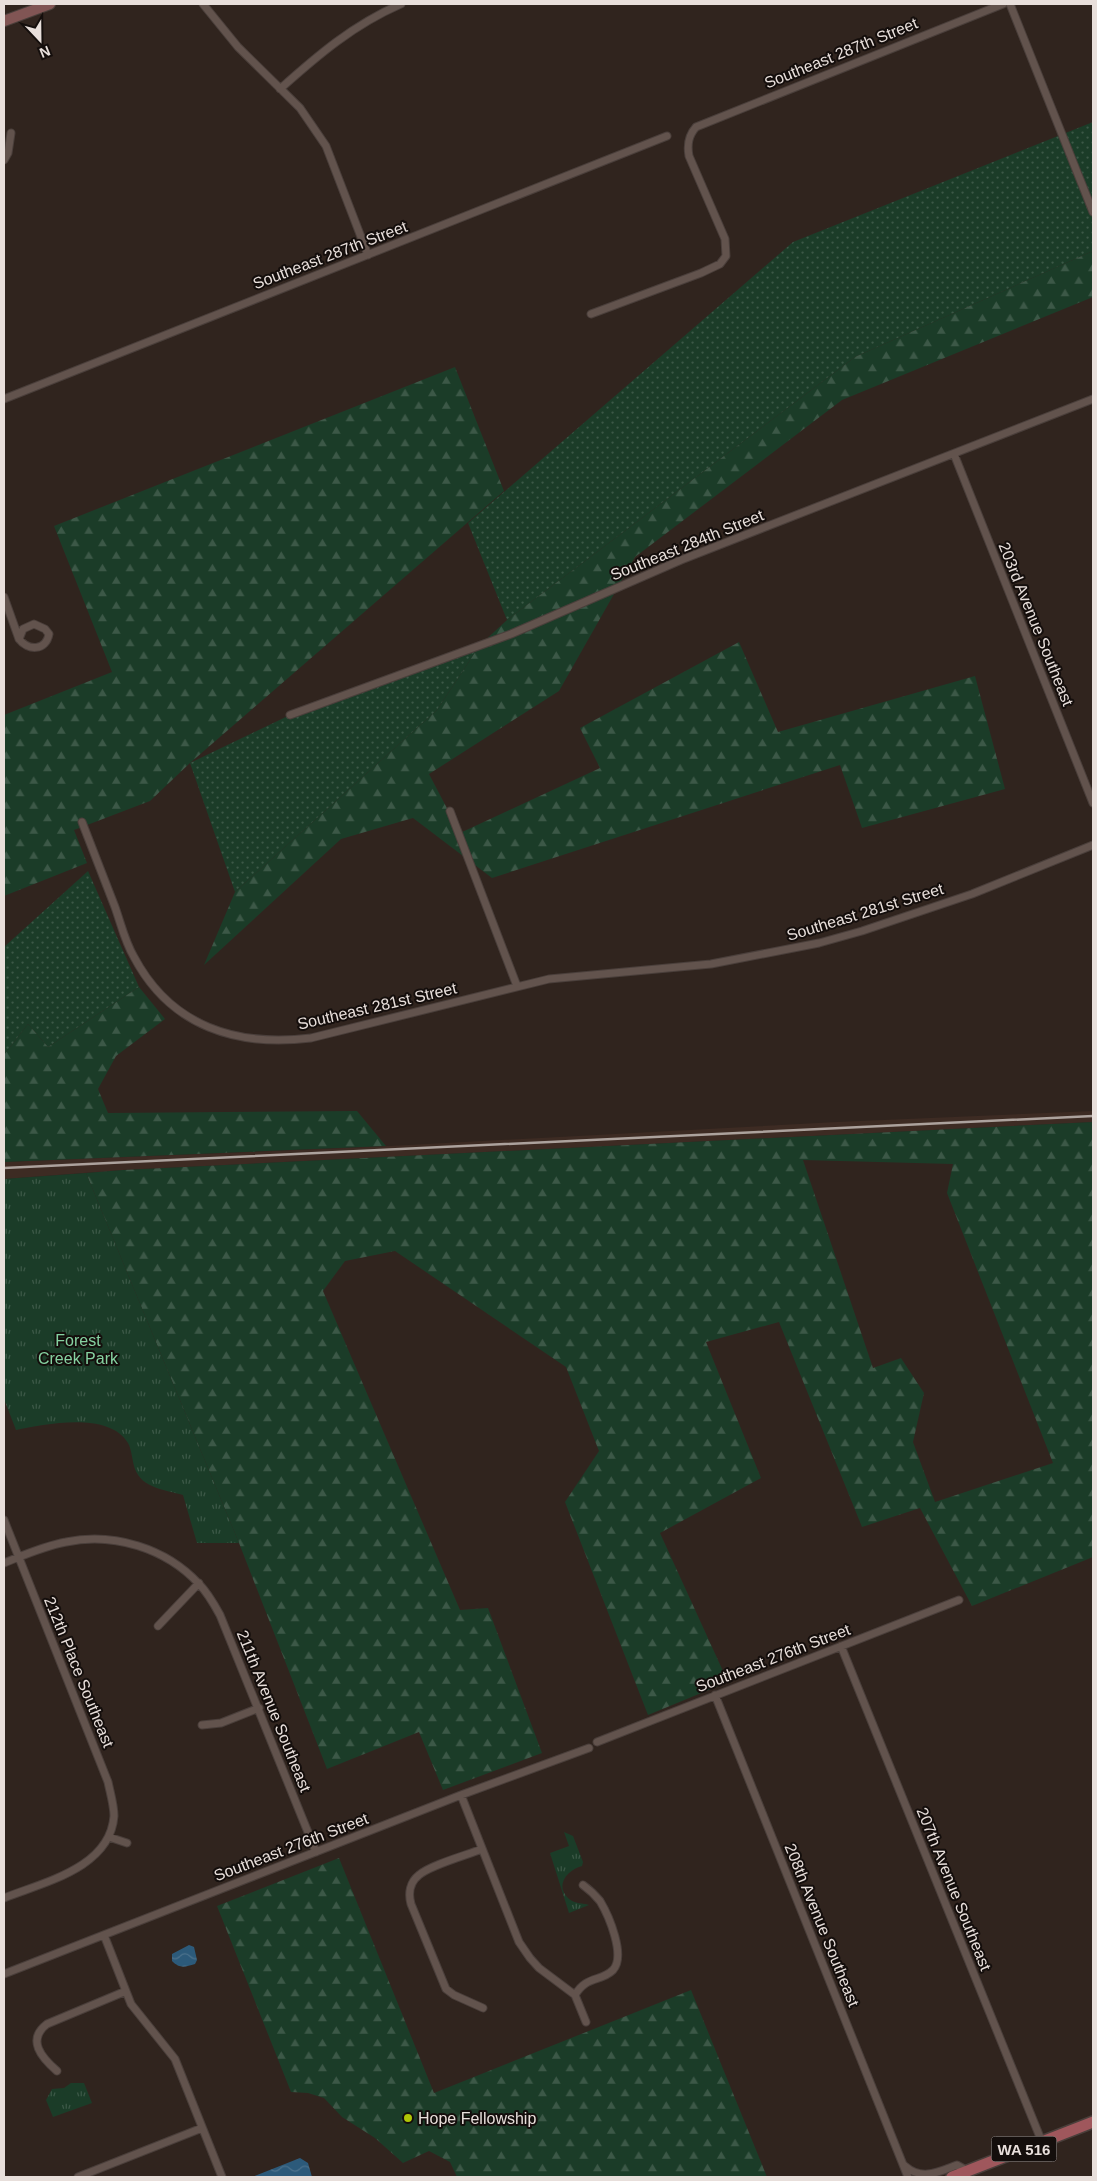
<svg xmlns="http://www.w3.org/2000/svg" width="1097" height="2181" font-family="Helvetica,sans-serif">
  <defs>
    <pattern id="grass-dots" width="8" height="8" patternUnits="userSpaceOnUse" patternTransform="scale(1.25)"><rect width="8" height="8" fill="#1b3c28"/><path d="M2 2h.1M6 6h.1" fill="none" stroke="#3c5847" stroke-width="1.8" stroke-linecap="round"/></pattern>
    <pattern id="forest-firs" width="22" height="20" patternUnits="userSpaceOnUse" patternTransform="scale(1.25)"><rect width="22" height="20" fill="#1b3c28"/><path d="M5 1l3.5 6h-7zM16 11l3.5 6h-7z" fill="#3c5847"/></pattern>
    <pattern id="park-tufts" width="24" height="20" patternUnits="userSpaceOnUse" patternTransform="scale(1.25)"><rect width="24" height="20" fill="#1b3c28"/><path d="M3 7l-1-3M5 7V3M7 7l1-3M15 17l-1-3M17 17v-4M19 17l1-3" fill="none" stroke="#3c5847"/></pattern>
    <pattern id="water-waves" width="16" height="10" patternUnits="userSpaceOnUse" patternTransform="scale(1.25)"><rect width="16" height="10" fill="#2c5a7a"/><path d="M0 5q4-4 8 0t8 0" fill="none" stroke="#4b718c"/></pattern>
  </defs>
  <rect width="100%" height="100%" fill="#30241e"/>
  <path fill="#3d2b23" d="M1093,1111V1122L123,1170L4,1179V1162L371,1147L837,1122Z"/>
  <path fill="url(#grass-dots)" d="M1093,122V251L855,357L507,620L468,523L793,242Z
    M480,645L437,710L235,892L190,763L290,715Z
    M88,871L139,987L48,1047L28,1024L4,1055V947Z"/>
  <path fill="url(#forest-firs)" fill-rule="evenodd" d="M1093,251V297L842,400L635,557L559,691L429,774L460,833L600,768L580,728L739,642L778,732L975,676L1005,789L862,828L840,765L492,878L413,818L341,839L204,965L235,892L437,710L480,645L507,620L855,357Z
    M455,367L504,491L190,763L150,801L74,830L87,863L4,896V715L112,672L54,526Z
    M139,987L165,1019L116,1056L98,1089L108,1113L357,1111L386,1146L4,1162V1055L28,1024L48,1047Z
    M1093,1122V1557L972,1606L920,1508L862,1527L779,1322L706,1342L761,1478L660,1533L728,1682L648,1715L565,1502L599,1451L566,1367L395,1251L345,1261L323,1291L460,1610L488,1608L542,1753L443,1790L419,1732L327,1769L239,1543L86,1173L123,1170ZM803,1160L953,1164L947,1193L1053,1463L935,1502L913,1442L924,1393L901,1358L873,1368Z
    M339,1858L434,2093L691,1990L767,2177H457L450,2162L429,2151L403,2163L375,2138L342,2117L324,2098L308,2093L291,2092L217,1906Z"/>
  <path fill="url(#park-tufts)" d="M86,1173L239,1543H197L183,1495C165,1490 142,1488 135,1469C132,1461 132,1450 128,1443C109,1411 45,1424 16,1430L4,1399V1179Z
    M564,1832L573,1836L583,1862L582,1866C567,1870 554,1886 569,1899C575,1904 583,1903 589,1905L569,1913L550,1853L569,1846Z
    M71,2083H84L92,2103L53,2117L46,2100L52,2089L64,2088Z"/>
  <path fill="url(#water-waves)" d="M189,1945L194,1947L197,1960L195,1964C185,1967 180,1969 172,1961V1954Z
    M300,2158L308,2163L312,2177H252Z"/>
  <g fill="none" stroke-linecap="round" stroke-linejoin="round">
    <defs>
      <path id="street" d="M203,4L238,47L300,108L326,146L368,255
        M1010,4L1093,212
        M280,89C318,55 353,25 401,4
        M4,160L8,153L11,133
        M591,314L701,273L720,264L726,256L725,239L689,156C687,145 688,136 696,127L1003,4
        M4,399L667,136
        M954,454L1093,803
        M4,597L19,639C28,651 46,651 49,634L45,629L34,624L23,629L19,639
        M290,715L511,634L681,560L1093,399
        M450,811L517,986
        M82,822C93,851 104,879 115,907C121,924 125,942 134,957C171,1027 237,1047 311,1038L549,979L711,964L819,943L862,931L972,894L1093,845
        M4,1520L108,1782C110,1792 114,1805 114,1816C110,1868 44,1882 4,1898
        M4,1563C24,1555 44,1546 66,1542C113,1532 166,1548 199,1584C208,1593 214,1604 220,1615L316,1852
        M158,1626L199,1583
        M841,1646L1042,2142
        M715,1695L908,2177
        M202,1725L221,1723L259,1708
        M597,1742L959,1600
        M461,1795L519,1942L530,1958L539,1968L575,1995L586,2022
        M109,1837L127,1843
        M482,1849C467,1855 430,1865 419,1875C410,1882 408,1893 411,1904L446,1989L454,1995L483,2008
        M104,1935L131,2004L175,2059L222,2177
        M4,1974L461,1795L589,1748
        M575,1995C587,1975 601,1982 613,1970C626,1956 609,1916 600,1901C595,1895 590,1890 583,1885
        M57,2071C42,2058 26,2040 47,2024L126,1991
        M905,2166C922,2181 938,2172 957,2165L968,2171
        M78,2177L202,2128"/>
      <path id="secondary" d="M4,21L50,4"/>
      <path id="primary" d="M952,2177L1093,2122"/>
    </defs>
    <use href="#street" stroke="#4a3f3b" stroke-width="9"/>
    <use href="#secondary" stroke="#4a3f3b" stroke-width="12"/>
    <use href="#primary" stroke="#4a3f3b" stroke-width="14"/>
    <use href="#street" stroke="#62534d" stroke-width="7"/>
    <use href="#secondary" stroke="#815554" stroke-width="10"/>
    <use href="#primary" stroke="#9f575c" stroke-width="11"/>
    <path stroke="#aca29d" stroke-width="2.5" d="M4,1168L1093,1116"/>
  </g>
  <circle fill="#afc506" stroke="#140e0c" stroke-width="2" cx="408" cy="2118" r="5"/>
  <g text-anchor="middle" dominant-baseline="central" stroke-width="4" stroke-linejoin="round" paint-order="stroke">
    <rect fill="#140e0c" stroke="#a8a09d" stroke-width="1" x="991.5" y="2136.5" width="65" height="25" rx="4"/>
    <g font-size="15" font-weight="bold" fill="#e8dfdb">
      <text x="1024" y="2149">WA 516</text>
    </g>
    <g font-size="16" fill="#e8dfdb" stroke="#140e0c">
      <text transform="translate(841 53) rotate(-22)">Southeast 287th Street</text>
      <text transform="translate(330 255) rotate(-21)">Southeast 287th Street</text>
      <text transform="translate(687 545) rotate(-22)">Southeast 284th Street</text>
      <text transform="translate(1036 624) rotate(68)">203rd Avenue Southeast</text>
      <text transform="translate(865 912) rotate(-17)">Southeast 281st Street</text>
      <text transform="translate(377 1006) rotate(-13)">Southeast 281st Street</text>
      <text transform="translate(773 1658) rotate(-21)">Southeast 276th Street</text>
      <text transform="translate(79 1672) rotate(68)">212th Place Southeast</text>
      <text transform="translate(274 1711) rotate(68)">211th Avenue Southeast</text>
      <text transform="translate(291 1847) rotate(-21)">Southeast 276th Street</text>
      <text transform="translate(954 1889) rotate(68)">207th Avenue Southeast</text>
      <text transform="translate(822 1925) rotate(68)">208th Avenue Southeast</text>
    </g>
    <g font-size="16" fill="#86d2a1" stroke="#140e0c">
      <text x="78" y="1340">Forest<tspan x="78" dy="18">Creek Park</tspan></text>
    </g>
    <g font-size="16" fill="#e8dfdb" stroke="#140e0c" text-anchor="start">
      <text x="418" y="2118">Hope Fellowship</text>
    </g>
  </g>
  <rect width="1097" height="2181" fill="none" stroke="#e8dfdb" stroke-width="10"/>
  <g transform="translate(40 40) rotate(158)" stroke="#140e0c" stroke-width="4" paint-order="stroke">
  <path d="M0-4L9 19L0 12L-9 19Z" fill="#e8dfdb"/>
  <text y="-8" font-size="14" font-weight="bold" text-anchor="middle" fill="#e8dfdb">N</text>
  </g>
</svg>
